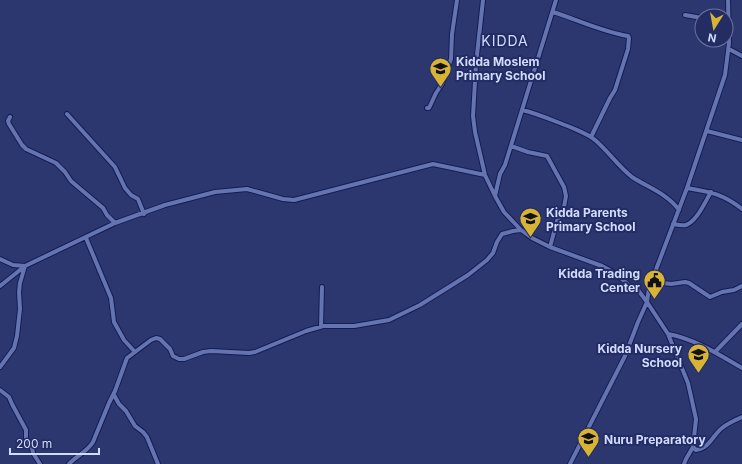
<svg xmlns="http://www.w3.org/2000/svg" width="742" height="464" font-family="Inter,sans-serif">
  <rect width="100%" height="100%" fill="#2c376f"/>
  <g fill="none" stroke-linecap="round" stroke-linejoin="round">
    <defs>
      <path id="minor" d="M483,0L476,64L473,116L475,132L485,175L495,196L504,212L521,230L532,238L550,247L602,266L613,272L633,288L638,290L647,302L668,334L688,383L696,419L693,447L686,459L684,464
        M553,12C578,20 603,32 628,36L629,38L628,49L615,90L610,98L591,137
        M685,15L702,18
        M729,49L742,56
        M427,108H429L436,93L442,84L451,59L452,34L457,0
        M522,110C539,114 554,121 570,127C579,131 588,134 595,140C608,151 618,166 632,177C647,187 668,194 679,210
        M67,114L115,167L125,188L131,195L138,199L144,214
        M10,117L8,121L9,124L22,145L26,149L56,163L65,172L71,181L103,208L107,215L115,223
        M707,131L742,140
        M511,146L528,152L547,156L564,187L566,196L564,207L557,221L550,247
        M687,188C711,192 723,194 742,209
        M495,196L500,174L505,165L556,0
        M673,224C678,225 682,226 686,225C697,221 705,202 711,192
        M86,238L111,298L114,322L124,340L135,352
        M0,259L13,265L25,266L115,223L165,205L215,192L247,189L283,199L294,200L433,164L485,175
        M651,282H656L671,284L685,282L689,283L710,297L722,292L734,290L742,286
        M0,286L25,266L20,283L19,292L20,309L17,336L14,348L0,367
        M321,326L322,287
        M668,334C695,339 718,354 742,368
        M715,352L742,324
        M0,390L9,397L12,404L26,430V439L32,448L33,453L40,464
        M114,395L119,404L126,411L135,426L143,432L147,437L158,464
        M693,447L696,450C710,448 712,436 722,428C728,423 735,420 742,417
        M69,464C76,456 87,452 93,442L109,403L115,391L127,358L151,340L156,338L160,339L170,349L173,356L179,359H184L203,352L211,351L249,353L255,352L306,331L323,326H354L389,320L420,305L468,275L487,260L493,253L497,242L502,234L513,231L521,230
        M570,464L625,356L638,322L647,302L649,288L687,188L725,75L729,43L728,0"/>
    </defs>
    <use href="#minor" stroke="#161c52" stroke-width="6"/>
    <use href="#minor" stroke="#6474b1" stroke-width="4"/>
  </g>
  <defs>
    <symbol id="school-pin" viewBox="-11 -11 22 30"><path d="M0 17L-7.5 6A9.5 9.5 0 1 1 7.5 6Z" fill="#d8b434" stroke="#232d63"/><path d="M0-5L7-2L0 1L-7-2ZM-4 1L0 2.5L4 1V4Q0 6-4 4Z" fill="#111"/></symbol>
    <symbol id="civic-pin" viewBox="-11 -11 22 30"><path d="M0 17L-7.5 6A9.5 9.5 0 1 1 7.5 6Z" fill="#d8b434" stroke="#232d63"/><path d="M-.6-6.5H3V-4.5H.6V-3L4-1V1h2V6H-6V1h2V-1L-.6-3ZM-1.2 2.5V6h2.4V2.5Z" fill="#111"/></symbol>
  </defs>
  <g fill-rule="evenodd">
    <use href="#school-pin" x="428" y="56" width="25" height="34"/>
    <use href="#school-pin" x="518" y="206" width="25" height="34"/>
    <use href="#civic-pin" x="642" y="268" width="25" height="34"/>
    <use href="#school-pin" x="686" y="342" width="25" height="34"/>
    <use href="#school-pin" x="576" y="426" width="25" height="34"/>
  </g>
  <g text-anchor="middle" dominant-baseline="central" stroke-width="4" stroke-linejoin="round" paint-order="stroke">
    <g font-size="12" font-weight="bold" fill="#d2dcff" stroke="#232d63" text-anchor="start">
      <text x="456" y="61">Kidda Moslem<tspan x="456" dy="14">Primary School</tspan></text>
      <text x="546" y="212">Kidda Parents<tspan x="546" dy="14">Primary School</tspan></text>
      <text x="640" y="273" text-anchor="end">Kidda Trading<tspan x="640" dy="14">Center</tspan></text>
      <text x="682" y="348" text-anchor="end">Kidda Nursery<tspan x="682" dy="14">School</tspan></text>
      <text x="604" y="439">Nuru Preparatory</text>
    </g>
    <g font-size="14" letter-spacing="1" fill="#d2dcff" stroke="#232d63">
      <text x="505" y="40">KIDDA</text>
    </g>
  </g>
  <g transform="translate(714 28) rotate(191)"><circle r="19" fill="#232d63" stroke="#6973a1"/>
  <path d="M0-3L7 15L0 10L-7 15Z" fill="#d8b434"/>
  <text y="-6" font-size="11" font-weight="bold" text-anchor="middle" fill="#d2dcff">N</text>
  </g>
  <path d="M10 448v6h89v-6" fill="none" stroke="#d2dcff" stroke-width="2"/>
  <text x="16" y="448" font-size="12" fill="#d2dcff" stroke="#232d63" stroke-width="3" paint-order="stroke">200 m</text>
</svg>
